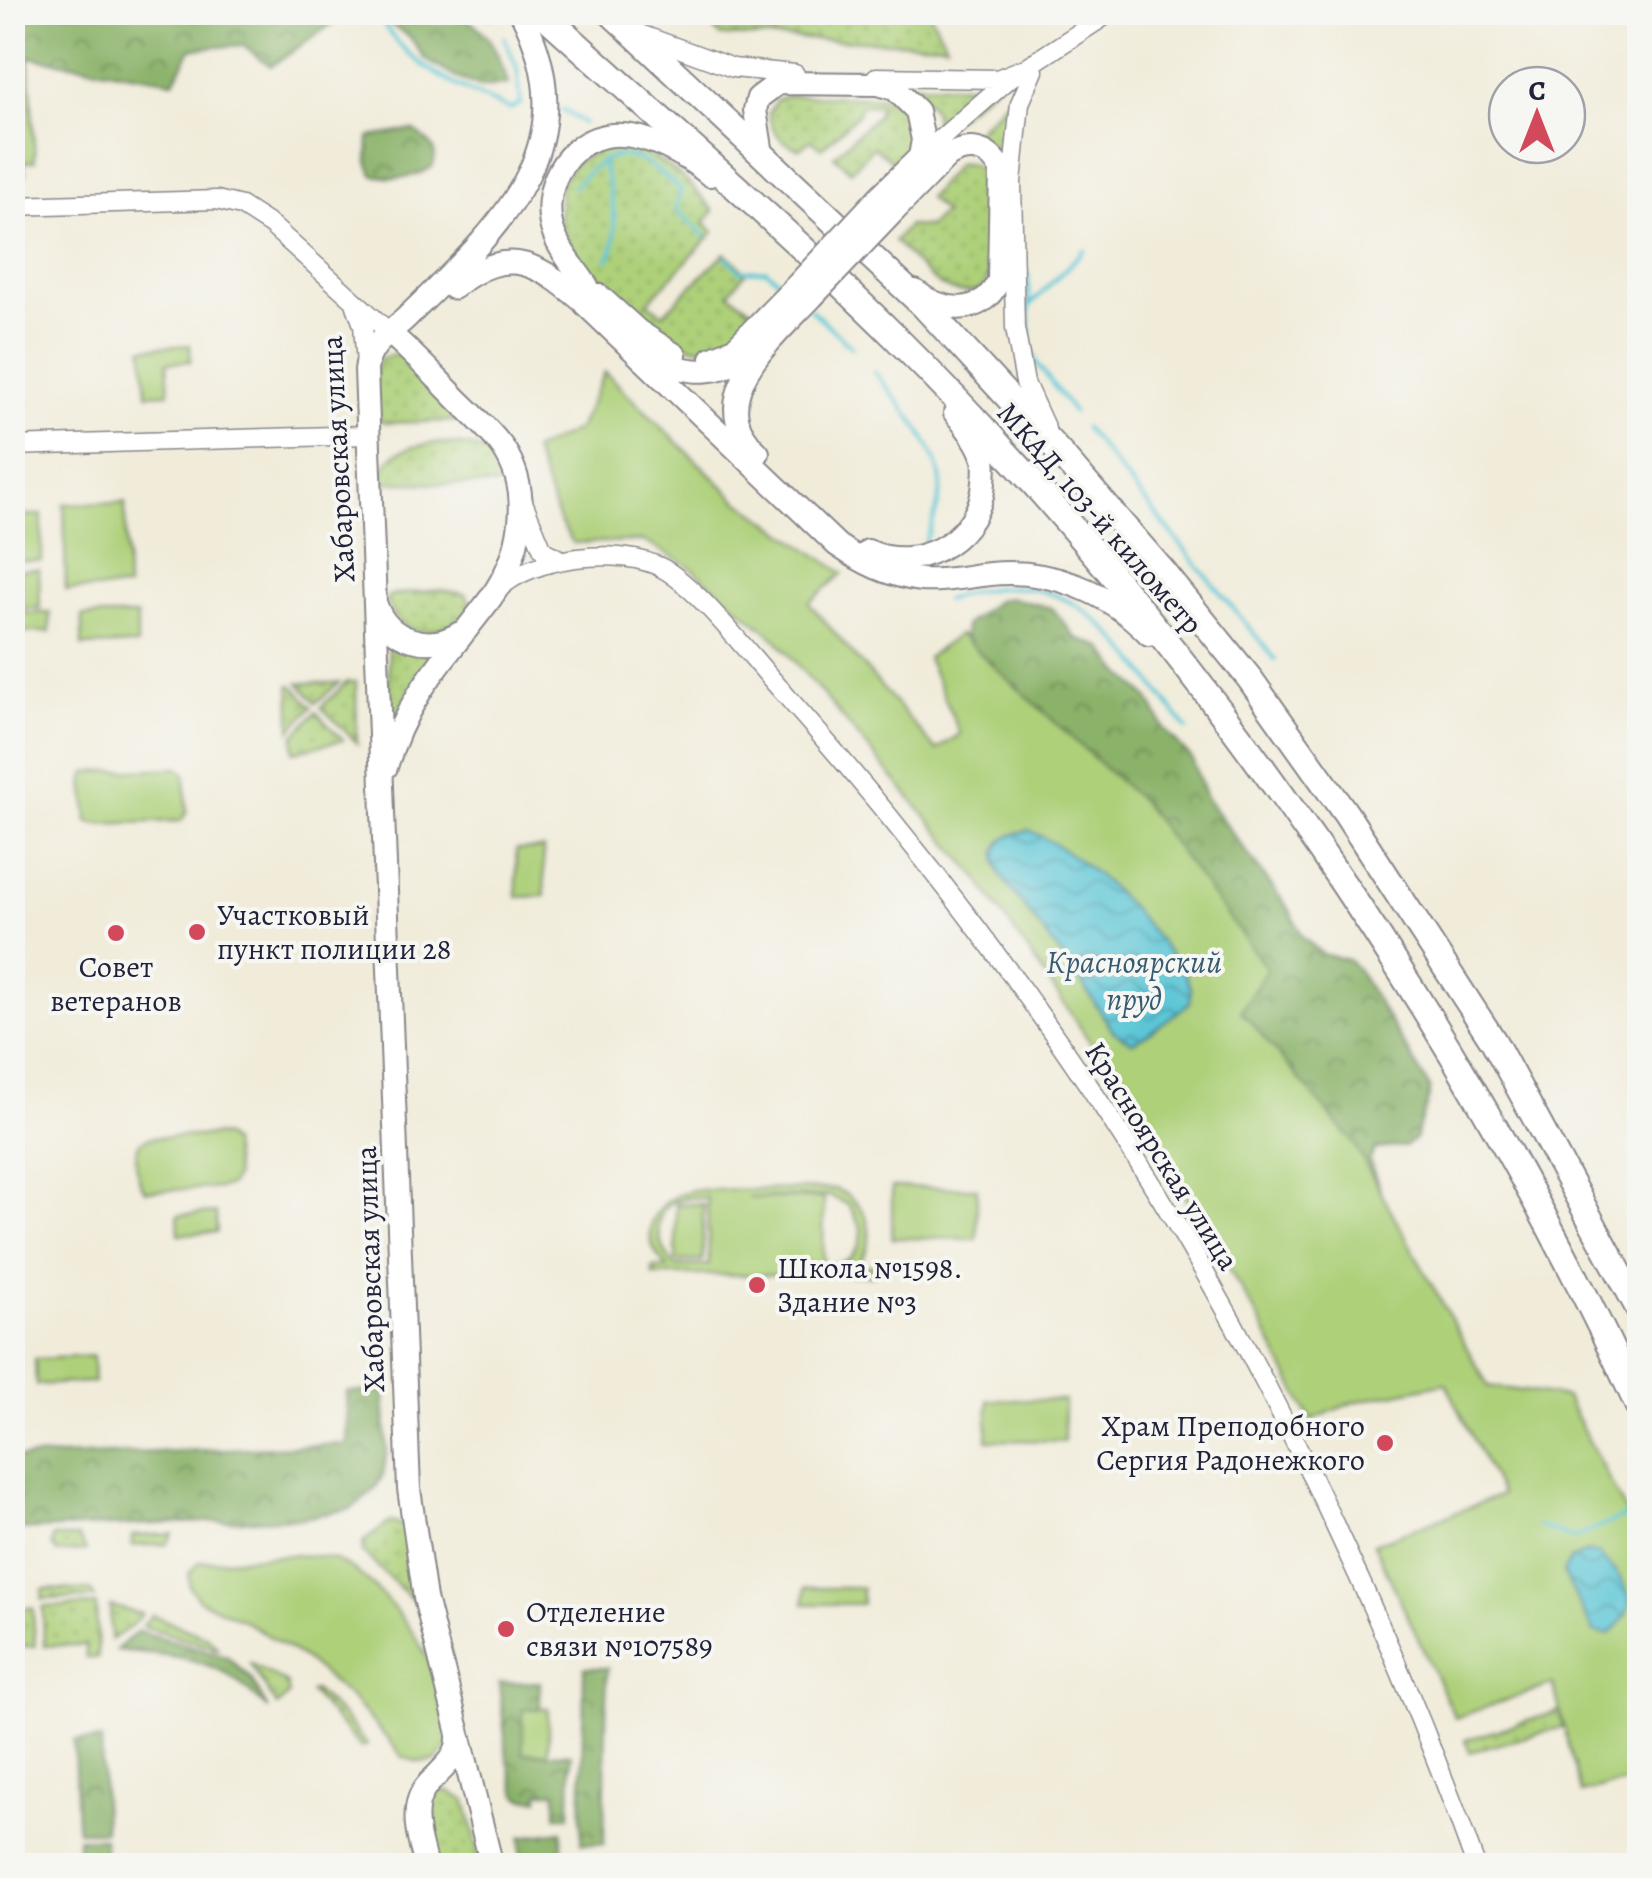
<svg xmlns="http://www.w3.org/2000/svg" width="1652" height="1878" font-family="Alegreya,serif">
  <defs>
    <pattern id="grass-dots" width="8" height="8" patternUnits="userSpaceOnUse" patternTransform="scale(2.5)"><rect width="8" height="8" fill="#add079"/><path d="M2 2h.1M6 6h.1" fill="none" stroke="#95b26a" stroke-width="1.8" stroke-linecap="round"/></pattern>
    <pattern id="forest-crowns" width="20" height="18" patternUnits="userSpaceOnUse" patternTransform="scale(2.5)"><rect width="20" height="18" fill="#8ab269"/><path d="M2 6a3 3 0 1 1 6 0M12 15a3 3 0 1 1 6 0" fill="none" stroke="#709058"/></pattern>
    <pattern id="water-waves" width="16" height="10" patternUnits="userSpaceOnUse" patternTransform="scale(2.5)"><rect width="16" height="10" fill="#5bc6d6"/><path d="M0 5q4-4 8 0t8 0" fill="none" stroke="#4ba0af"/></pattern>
  </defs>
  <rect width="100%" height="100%" fill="#f6f6f2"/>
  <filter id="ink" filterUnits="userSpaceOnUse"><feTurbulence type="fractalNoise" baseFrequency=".01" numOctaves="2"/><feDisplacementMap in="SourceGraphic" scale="20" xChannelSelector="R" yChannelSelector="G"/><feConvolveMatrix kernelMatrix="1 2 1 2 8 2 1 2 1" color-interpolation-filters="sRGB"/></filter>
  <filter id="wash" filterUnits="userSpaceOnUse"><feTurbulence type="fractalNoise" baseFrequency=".0048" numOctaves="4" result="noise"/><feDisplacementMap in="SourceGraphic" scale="40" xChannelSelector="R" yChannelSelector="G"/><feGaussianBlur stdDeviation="2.25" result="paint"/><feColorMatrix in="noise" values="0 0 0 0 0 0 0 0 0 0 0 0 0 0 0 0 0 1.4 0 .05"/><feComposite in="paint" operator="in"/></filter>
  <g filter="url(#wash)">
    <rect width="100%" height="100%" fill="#f1ecda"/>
    <path fill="url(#grass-dots)" stroke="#68795a" stroke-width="2.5" d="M695,13H930L946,44L721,36Z
      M903,84L994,86L934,136C939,104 927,101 903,84Z
      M1013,94L1008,160C996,146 987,140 969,138Z
      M789,95L889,98L906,106L916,140L898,165L873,147L851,171L834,156L877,115L880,106L861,105L858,114L822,148L811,140L799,149C780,141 773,133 768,114L776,100Z
      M618,145C658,153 689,179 714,211L704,222L714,232L648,302L663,314L725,253L746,272L729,293L756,313L738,332L714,347H693L669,338L594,275L571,247L560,223L559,184L574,164L595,151Z
      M968,163L985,172L994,186L990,273L984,288C945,306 920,266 894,241L908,226L928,227L944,213L928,198L957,164Z
      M396,354L403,357L462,416L461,421L385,423L377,418L375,371L381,358Z
      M435,443C467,444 503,447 507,486L381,482C383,452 409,446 435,443Z
      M441,590L465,594L473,606C448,636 400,645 386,599L390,595Z
      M388,640L431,653L390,725Z
      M347,682H356L357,743L321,707Z
      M299,683H339L316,703Z
      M290,685H293L312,707L291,730Z
      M316,712L343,740L294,752V736Z
      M390,1522L405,1525L414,1597L411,1598L363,1553V1542Z
      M173,1534L167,1544L132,1546V1536Z
      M53,1537H78L86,1551L57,1553L52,1546Z
      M43,1589L90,1590L95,1598L42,1599Z
      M96,1605L98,1658H86L85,1645L44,1646L43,1607Z
      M110,1606L142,1614L129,1628L111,1640Z
      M12,1608H33L35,1646H13Z
      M152,1615L208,1637L218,1648L142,1626Z
      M249,1662L287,1684L289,1694L277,1706Z
      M314,1690L343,1716L367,1745L360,1747L310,1692Z
      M1559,1711L1563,1727L1470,1752L1465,1740Z
      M447,1790L466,1801L482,1865H435L424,1806L436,1791Z"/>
    <path fill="url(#forest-crowns)" stroke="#566a52" stroke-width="2.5" d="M340,12L342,17L271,66L242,45L191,49L174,81L29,57L13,39V13Z
      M380,13C450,12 486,3 508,84L481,87L455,77L425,59L410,37L387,22Z
      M413,130C426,139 441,149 432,167C412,179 397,180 373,175L368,162L369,137Z
      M1011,598L1052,608L1076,638L1102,647L1118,670L1148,697L1165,730L1192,759L1206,798L1291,912L1302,936L1322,954L1348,960L1358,970L1430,1088C1430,1107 1418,1120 1416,1138L1405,1146L1376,1149L1369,1160L1383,1198L939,657L964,638L965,625L998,600Z
      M384,1391L387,1449L383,1475L374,1490L351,1509L302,1518L13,1530V1458L347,1444V1392Z
      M138,1631L227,1656L251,1679L268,1709C254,1697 241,1682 225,1673C192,1655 153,1654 116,1650Z
      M584,1668H607L604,1844L581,1843Z
      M540,1682V1709H524V1753L571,1754L570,1816H556V1792H539V1799H524L517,1794L507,1757L499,1683Z
      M101,1740L104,1831H77L74,1741Z
      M562,1831V1865L521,1864V1837Z
      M78,1838H104V1856L92,1865H78Z"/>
    <path fill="#add079" stroke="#68795a" stroke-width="2.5" fill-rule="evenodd" d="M12,39L29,57L35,161L24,162L25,175H13Z
      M190,345L191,361L167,363L169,393L147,394L143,348Z
      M605,372L737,500L843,573L809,603L936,750L960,734L927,658L959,634L1143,803L1267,969L1241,1011L1353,1142L1488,1386L1566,1397L1639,1537V1780L1581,1793L1553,1684L1455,1718L1374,1544L1501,1495L1446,1383L1354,1402L1311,1420L1259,1319L1106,1065L977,877L775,638L689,566L643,541L573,543L559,521L533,451L578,429Z
      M125,503L127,588L66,590L64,504Z
      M19,515H42V561H20Z
      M39,569L40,608H21L20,570Z
      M20,613H50V632H20Z
      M82,616H137V645L82,646Z
      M178,768L185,774L187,812L181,821L96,824L88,821L84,779L88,772Z
      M543,849L545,896L517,897L516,850Z
      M215,1135L224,1137L231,1143L235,1177L230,1185L220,1188L145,1191C136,1178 133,1156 140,1142L150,1138Z
      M892,1187L977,1188V1239L892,1238Z
      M836,1189C868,1204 881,1236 857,1265L873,1266V1275H653V1268L667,1267C635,1236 652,1199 693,1190ZM830,1196L849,1205L862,1230C861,1253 846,1266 823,1264L824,1198H748ZM707,1198L709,1265L676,1266C657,1248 647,1207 682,1199C690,1197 699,1198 707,1198Z
      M676,1204H703V1261H676Z
      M216,1213L217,1232L179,1234L178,1215Z
      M93,1356L94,1382L36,1385L35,1359Z
      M988,1400H1064V1441L987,1440Z
      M289,1555C304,1555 320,1555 335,1560C371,1574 419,1633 432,1669C441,1692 444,1720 450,1744L436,1761L418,1762L403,1757L352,1699L305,1659L243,1620L199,1600L190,1587L189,1573L199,1562Z
      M805,1588H862V1604H804Z
      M523,1709H548V1753H523Z"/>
    <path fill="url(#water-waves)" stroke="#3e7488" stroke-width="2.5" d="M1029,830C1097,863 1140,915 1185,973L1191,989L1190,1003L1142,1038L1132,1042L1113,1031L1081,982L1002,877C988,848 1000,836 1029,830Z
      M1584,1553H1597C1625,1580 1647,1603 1609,1634L1594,1632L1563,1572L1570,1560Z"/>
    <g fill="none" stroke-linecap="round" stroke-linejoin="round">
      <path stroke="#5bc6d6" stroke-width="4" d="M376,12C406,66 456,87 510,109L521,104L517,68L504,37
        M485,12L491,18
        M656,12L671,23L691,28
        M562,110L584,123
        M601,160C610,185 623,237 608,259
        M574,187C616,138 638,153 681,190L676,209L705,236
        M726,257L741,271L766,270L784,286
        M1028,273L1030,342L1036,362L1073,412
        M1028,307L1084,250
        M810,309L852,347
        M874,372C897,399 943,451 941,488C939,507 932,525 925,542
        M1084,427L1275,659
        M945,600C1076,555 1118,640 1187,729
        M1539,1526L1574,1538L1640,1510"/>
    </g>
  </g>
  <g filter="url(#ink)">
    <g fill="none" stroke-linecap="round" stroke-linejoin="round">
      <defs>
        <path id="minor" d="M637,33L733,68L795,74
          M1034,71L1020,103L1012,182L1015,328L1025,383L1046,429
          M876,77L997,79L1028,67
          M920,157L1010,78L1111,12
          M12,206L217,200L241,206L272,226L390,333
          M356,306L363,325L366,364
          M12,446L367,435
          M523,502L543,550L561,560
          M499,589C531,556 622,546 662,568C698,587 753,659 782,691C969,901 1136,1134 1265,1383C1345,1539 1417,1701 1476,1866"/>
        <path id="major" d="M762,154L755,110L758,98L778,83L877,84L895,89L917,111L923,140L920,157L880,196
          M895,210L948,156C969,144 989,147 1001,170L999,280C982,317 944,313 915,291
          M587,286C576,269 561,253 554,234C538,192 565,139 612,135C645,132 686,155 710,175
          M453,288C515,238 545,270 597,313
          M598,295L638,331L675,355
          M585,304L837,545C863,563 889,576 921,580C944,582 968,576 990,574C1049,568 1108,591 1149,634
          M648,356C691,377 718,376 758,351
          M712,358L734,349L798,284
          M758,453C699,398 774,338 812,297
          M868,551C916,573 973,543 983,491C984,482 986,469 984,460C979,442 966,427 955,413
          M376,605C388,641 430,652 460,633
          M386,767C408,693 446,658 490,599C521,556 534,494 503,448C490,430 472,414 456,398C435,376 413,354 390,333
          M426,1866C421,1846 413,1823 418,1803C424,1776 458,1768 458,1738
          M492,1866L425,1598L409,1489L366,370C368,345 389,334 406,318C497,229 591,149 521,12"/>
        <path id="highway" d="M541,12C659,119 780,223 893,335C1197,637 1461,1021 1640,1410
          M610,12L924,306L1058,451L1165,574L1250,679L1346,814L1494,1042L1640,1311"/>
      </defs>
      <use href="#minor" stroke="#8a878a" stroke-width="21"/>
      <use href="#major" stroke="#8a878a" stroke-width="26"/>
      <use href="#highway" stroke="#8a878a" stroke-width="29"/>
      <use href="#minor" stroke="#fff" stroke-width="18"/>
      <use href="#major" stroke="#fff" stroke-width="22"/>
      <use href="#highway" stroke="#fff" stroke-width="25"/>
      <defs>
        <path id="major-bridge" d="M798,284L880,196
          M812,297L895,210"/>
      </defs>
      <use href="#major-bridge" stroke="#8a878a" stroke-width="26" stroke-linecap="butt"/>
      <use href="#major-bridge" stroke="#fff" stroke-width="22"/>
    </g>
  </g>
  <g fill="#d1495b" stroke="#f6f6f2" stroke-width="4">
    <circle cx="197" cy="932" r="10"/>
    <circle cx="116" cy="933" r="10"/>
    <circle cx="757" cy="1285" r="10"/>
    <circle cx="1385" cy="1443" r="10"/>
    <circle cx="506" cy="1629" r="10"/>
  </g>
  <g text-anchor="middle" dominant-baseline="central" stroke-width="8" stroke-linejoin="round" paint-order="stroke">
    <g font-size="30" fill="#22223b" stroke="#f6f6f2">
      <text transform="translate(338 459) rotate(-93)">Хабаровская улица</text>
      <text transform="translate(1100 518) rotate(49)">МКАД, 103-й километр</text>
      <text transform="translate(1162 1156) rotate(58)">Красноярская улица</text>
      <text transform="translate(370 1269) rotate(-92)">Хабаровская улица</text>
    </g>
    <g font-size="30" fill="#22223b" stroke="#f6f6f2" text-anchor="start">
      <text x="217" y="915">Участковый<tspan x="217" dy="34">пункт полиции 28</tspan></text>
      <text x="116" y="967" text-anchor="middle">Совет<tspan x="116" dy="34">ветеранов</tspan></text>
      <text x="777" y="1268">Школа №1598.<tspan x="777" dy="34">Здание №3</tspan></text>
      <text x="1365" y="1426" text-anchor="end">Храм Преподобного<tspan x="1365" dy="34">Сергия Радонежкого</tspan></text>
      <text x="526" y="1612">Отделение<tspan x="526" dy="34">связи №107589</tspan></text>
    </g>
    <g font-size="32" font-style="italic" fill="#365b71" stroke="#f6f6f2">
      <text x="1134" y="962">Красноярский<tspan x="1134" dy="37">пруд</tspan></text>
    </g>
  </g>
  <rect width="1652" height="1878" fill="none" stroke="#f6f6f2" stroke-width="50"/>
  <g transform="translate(1537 115)"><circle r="48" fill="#f6f6f2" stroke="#a1a1a9" stroke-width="2.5"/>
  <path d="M0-8L18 38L0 25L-18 38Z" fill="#d1495b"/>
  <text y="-15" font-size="28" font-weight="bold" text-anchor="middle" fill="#22223b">С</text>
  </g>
</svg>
